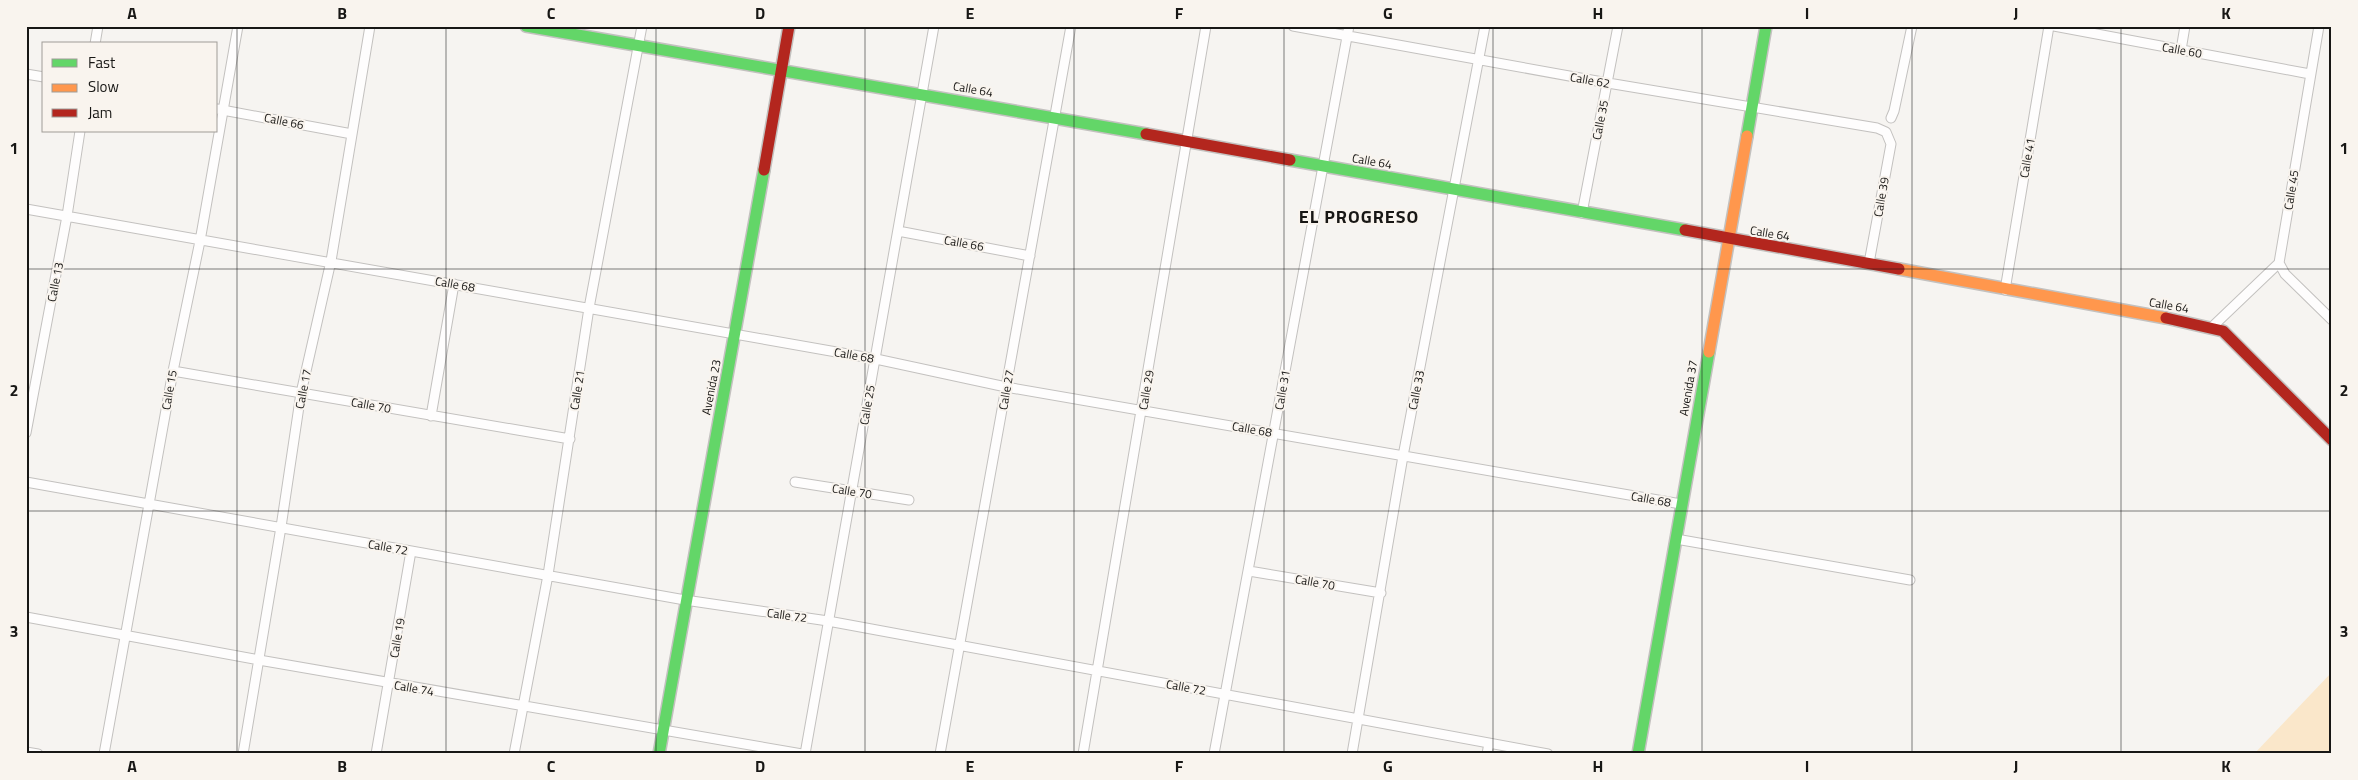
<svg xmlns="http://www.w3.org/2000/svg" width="2358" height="780" font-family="'Titillium Web',sans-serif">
  <rect width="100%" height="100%" fill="#f6f4f1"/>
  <path fill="#fae7ca" d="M2332,672V754H2254Z"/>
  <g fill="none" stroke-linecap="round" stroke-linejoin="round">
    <defs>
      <path id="street" d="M1293,26L1608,83L1877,128L1886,132L1891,144L1869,263
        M2054,26L2310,74
        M95,44L98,26
        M2181,50L2185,26
        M26,74L44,77
        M217,109L352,134
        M1891,118L1894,111L1912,26
        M26,209L876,359L1006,387L1681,504
        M1582,213L1618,26
        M898,231L1030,256
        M2279,263L2285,274L2332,320
        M2005,290L2049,26
        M2212,327L2279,263L2319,26
        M173,371L570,439
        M431,416L454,284
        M26,433L67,216L80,131
        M26,482L685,600L828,621L1548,754
        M795,482L909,500
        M1676,539L1910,580
        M1249,571L1381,593
        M26,617L259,660L802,754
        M26,752L38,754
        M104,754L173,371L200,241L238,26
        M243,754L281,527L301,393L331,261L370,26
        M376,754L411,551
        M514,754L548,575L589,308L642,26
        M805,754L934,26
        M940,754L1071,26
        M1083,754L1206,26
        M1214,754L1349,26
        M1352,754L1403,456L1485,26
        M1487,754L1489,743"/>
      <path id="fast" d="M526,26L1146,134
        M1747,136L1766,26
        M1290,160L1685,230
        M659,754L764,170
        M1638,754L1709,352"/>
      <path id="slow" d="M1899,269L2166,318
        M1709,352L1747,136"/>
      <path id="jam" d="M1146,134L1290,160
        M764,170L789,26
        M1685,230L1899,269
        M2166,318L2223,331L2332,440"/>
    </defs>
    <use href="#street" stroke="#c3c1bf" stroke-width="11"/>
    <use href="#fast" stroke="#c3c1bf" stroke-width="14"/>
    <use href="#slow" stroke="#c3c1bf" stroke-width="14"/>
    <use href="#jam" stroke="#c3c1bf" stroke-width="14"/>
    <use href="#street" stroke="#fefdfd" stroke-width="9"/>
    <use href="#fast" stroke="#63d668" stroke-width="11"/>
    <use href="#slow" stroke="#ff974d" stroke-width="11"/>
    <use href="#jam" stroke="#b3261e" stroke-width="11"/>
  </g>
  <path fill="none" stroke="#181715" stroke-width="1" stroke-opacity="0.55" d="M237,26V754M446,26V754M656,26V754M865,26V754M1074,26V754M1284,26V754M1493,26V754M1702,26V754M1912,26V754M2121,26V754M26,269H2332M26,511H2332"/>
  <g text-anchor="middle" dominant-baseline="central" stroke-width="4" stroke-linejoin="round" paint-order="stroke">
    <g font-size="12" fill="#181715" stroke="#f9f4ee">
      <text transform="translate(2182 50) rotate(10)">Calle 60</text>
      <text transform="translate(1590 80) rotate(10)">Calle 62</text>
      <text transform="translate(973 89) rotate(10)">Calle 64</text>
      <text transform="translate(1600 120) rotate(-79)">Calle 35</text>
      <text transform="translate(284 121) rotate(11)">Calle 66</text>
      <text transform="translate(2027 158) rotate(-80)">Calle 41</text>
      <text transform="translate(1372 161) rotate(10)">Calle 64</text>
      <text transform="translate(2291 190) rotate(-81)">Calle 45</text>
      <text transform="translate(1881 197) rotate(-80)">Calle 39</text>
      <text transform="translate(1770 233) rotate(9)">Calle 64</text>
      <text transform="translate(964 243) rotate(10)">Calle 66</text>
      <text transform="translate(55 282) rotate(-79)">Calle 13</text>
      <text transform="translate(455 284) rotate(10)">Calle 68</text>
      <text transform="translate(2169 305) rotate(10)">Calle 64</text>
      <text transform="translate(854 355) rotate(10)">Calle 68</text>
      <text transform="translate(711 387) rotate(-79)">Avenida 23</text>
      <text transform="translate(1688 388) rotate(-80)">Avenida 37</text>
      <text transform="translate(303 389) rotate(-79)">Calle 17</text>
      <text transform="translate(169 390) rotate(-80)">Calle 15</text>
      <text transform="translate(577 390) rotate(-81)">Calle 21</text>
      <text transform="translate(1006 390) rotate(-80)">Calle 27</text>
      <text transform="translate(1146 390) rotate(-80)">Calle 29</text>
      <text transform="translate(1282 390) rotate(-80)">Calle 31</text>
      <text transform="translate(1416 390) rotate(-79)">Calle 33</text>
      <text transform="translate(371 405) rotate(10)">Calle 70</text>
      <text transform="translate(867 405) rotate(-80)">Calle 25</text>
      <text transform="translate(1252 429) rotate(10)">Calle 68</text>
      <text transform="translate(852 491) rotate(9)">Calle 70</text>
      <text transform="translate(1651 499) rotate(10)">Calle 68</text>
      <text transform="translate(388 547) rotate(10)">Calle 72</text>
      <text transform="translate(1315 582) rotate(10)">Calle 70</text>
      <text transform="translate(787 615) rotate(8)">Calle 72</text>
      <text transform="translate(397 638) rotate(-80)">Calle 19</text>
      <text transform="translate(1186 687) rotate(10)">Calle 72</text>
      <text transform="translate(414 688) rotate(10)">Calle 74</text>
    </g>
    <g font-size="18" font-weight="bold" letter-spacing="1" fill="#181715" stroke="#f9f4ee">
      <text x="1359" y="216">EL PROGRESO</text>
    </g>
  </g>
  <rect width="2358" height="780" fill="none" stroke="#f9f4ee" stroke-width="55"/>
  <rect x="42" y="42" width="175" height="90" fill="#f9f4ee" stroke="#9f9c97"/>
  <rect x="52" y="59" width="25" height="8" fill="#63d668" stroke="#9f9c97"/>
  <text x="88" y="68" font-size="15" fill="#181715">Fast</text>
  <rect x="52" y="84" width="25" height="8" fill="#ff974d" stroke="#9f9c97"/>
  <text x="88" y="92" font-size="15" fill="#181715">Slow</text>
  <rect x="52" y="109" width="25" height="8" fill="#b3261e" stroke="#9f9c97"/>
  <text x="88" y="118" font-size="15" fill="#181715">Jam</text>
  <rect x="28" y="28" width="2302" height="724" fill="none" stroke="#181715" stroke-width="2"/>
  <g font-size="16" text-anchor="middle" font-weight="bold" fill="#181715">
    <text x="132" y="19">A</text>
    <text x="342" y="19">B</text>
    <text x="551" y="19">C</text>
    <text x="760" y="19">D</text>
    <text x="970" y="19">E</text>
    <text x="1179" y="19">F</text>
    <text x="1388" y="19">G</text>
    <text x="1598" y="19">H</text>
    <text x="1807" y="19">I</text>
    <text x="2016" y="19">J</text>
    <text x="2226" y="19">K</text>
    <text x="14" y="154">1</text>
    <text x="2344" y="154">1</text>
    <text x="14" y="396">2</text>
    <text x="2344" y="396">2</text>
    <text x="14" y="637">3</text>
    <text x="2344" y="637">3</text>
    <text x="132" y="772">A</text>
    <text x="342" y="772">B</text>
    <text x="551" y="772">C</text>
    <text x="760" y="772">D</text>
    <text x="970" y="772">E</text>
    <text x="1179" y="772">F</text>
    <text x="1388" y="772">G</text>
    <text x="1598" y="772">H</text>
    <text x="1807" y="772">I</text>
    <text x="2016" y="772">J</text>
    <text x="2226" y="772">K</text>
  </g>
</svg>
